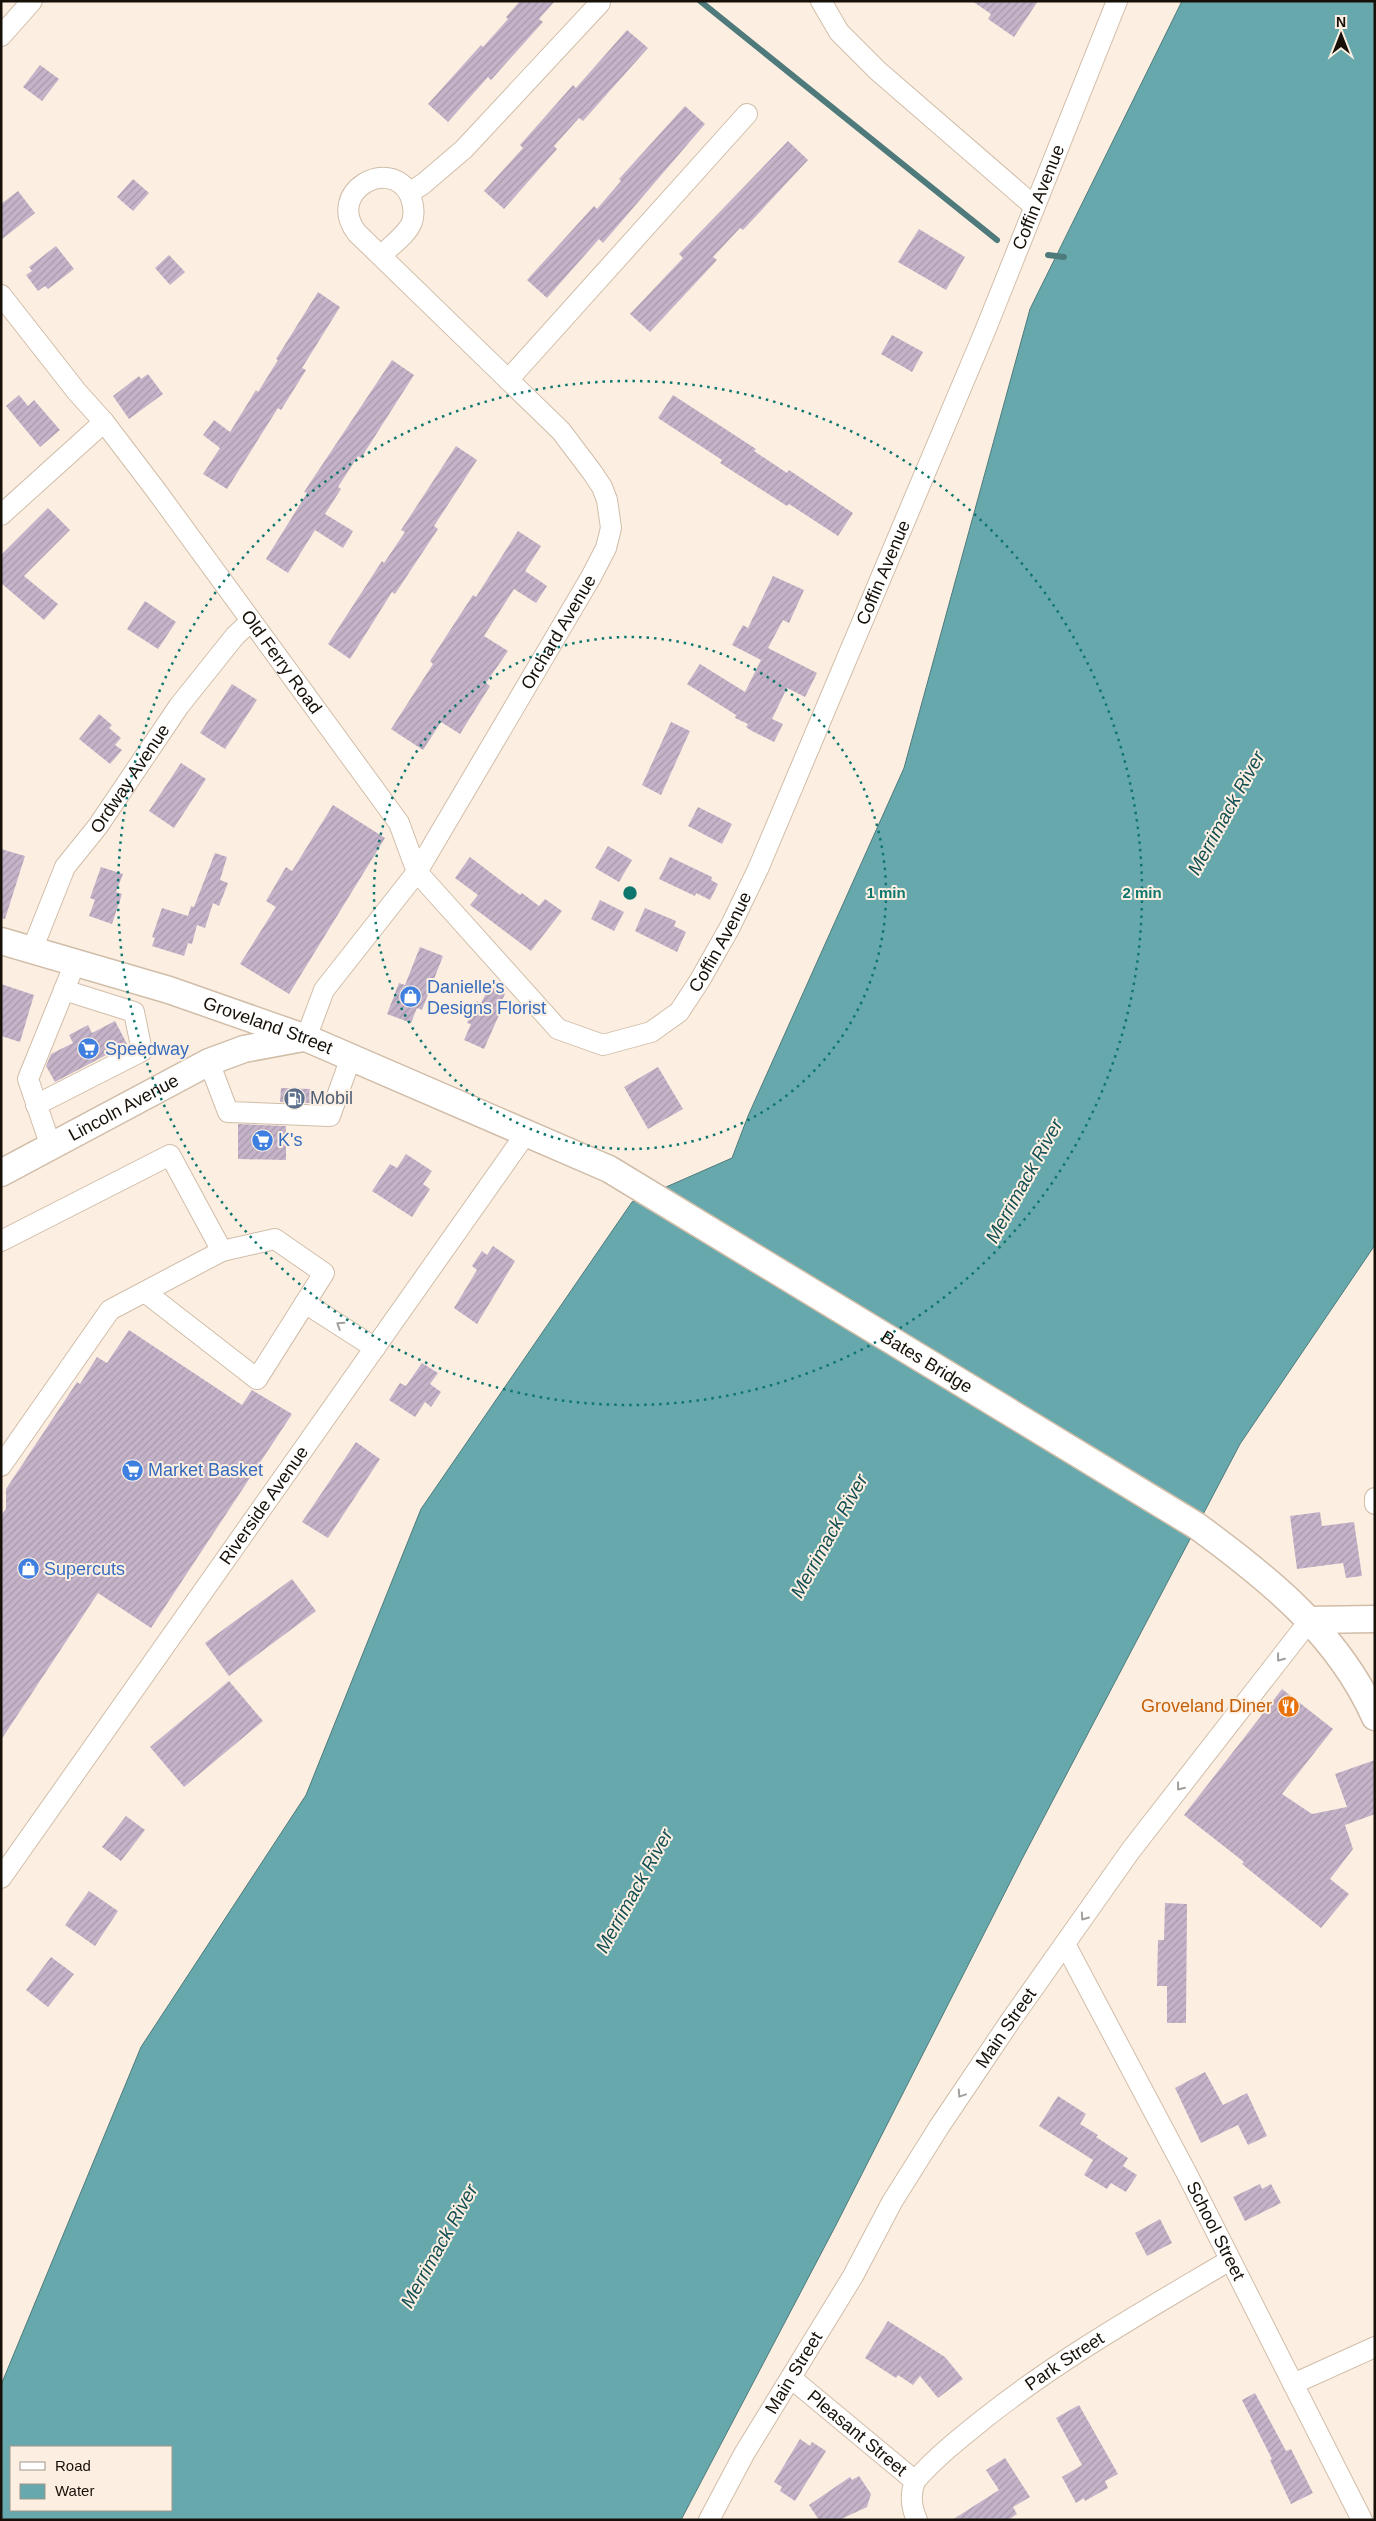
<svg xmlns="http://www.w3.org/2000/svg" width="1376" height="2521" font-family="Arial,sans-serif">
  <defs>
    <pattern id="building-hatch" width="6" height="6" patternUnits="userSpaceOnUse" patternTransform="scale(1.25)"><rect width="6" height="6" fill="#c5b3c9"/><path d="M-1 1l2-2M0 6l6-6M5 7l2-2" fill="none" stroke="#a899ab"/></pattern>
  </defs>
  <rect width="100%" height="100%" fill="#fcefe2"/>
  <path fill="#66a8ac" stroke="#4e7a7b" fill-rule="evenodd" d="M1182,1H1375V1245L1240,1444L1022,1859L836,2225L681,2520H1V2385L141,2047L306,1795L421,1509L632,1202L732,1158L748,1116L904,768L1030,309ZM11,2447H171V2510H11Z"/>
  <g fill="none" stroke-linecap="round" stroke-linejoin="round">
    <path stroke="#4e7a7b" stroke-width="6" d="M700,1L997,240
      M1048,255L1064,257"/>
  </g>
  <path fill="url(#building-hatch)" d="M520,1H555L539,19L543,22L491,80L488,77L448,122L428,104L481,45L483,47L508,19L506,17Z
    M972,1H1038L1014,37L988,19L991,14Z
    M627,30L648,48L583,121L579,118L554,146L557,149L504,209L484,191L523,148L520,145L573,85L576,88Z
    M40,65L59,79L42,101L23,87Z
    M685,106L705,124L603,243L599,239L547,298L527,280L594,206L597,209L621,181L619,179Z
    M788,141L808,160L743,230L740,228L713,257L717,260L650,332L630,314L683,258L679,254Z
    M133,179L149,193L133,211L117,197Z
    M18,191L35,213L1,240V204Z
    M919,229L965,257L946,290L898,262Z
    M56,246L74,269L48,289L45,286L38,291L26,275L32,271L29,267Z
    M169,255L185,272L170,285L155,268Z
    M318,292L340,307L302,368L306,370L281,410L278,408L227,489L203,474L220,448L203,435L214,420L230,432L256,390L258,392L278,360L276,359Z
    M892,335L923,352L912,372L881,354Z
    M392,360L414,375L361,458L358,456L338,487L341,489L325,514L353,531L343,548L315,530L288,573L266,559L307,493L304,492Z
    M148,374L163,394L129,419L113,396L139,376L141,379Z
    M19,395L28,406L34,400L60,430L40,447L6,406Z
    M673,395L756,449L754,451L787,473L789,470L853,513L838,536L789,504L787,506L720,463L722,460L658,418Z
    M456,446L477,460L434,526L438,529L395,594L392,592L350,659L328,644L382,561L384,563L405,532L401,530Z
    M48,508L70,530L24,576L58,604L44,620L1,583V555Z
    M518,531L541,546L525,571L547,586L536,603L514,589L484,636L508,651L486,683L490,686L460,734L441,722L423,750L391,729L433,664L430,661L473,595L476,597Z
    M773,576L804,590L789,623L783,620L768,648L817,673L805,697L787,688L772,719L783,724L774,742L752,731L746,727L748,724L735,718L736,715L687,684L700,664L745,692L761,660L732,645L743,625L748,628Z
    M145,601L176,622L158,649L127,629Z
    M232,684L257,700L225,749L200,733Z
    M99,714L112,725L109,728L121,738L115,745L122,750L110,764L79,739Z
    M671,722L690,731L661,795L642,785Z
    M181,763L206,779L174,828L149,811Z
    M333,805L385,838L289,994L240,964L276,907L266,901L286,867L292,871Z
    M698,807L732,824L722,844L688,826Z
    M608,846L632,860L619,882L595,868Z
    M1,849L25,856L5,919L1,918Z
    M215,853L227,857L220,880L228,883L219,906L213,903L205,928L197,925L192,944L188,943L184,956L152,946L155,938L152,937L162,908L188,916L191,906L194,907Z
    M470,857L520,895L522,893L539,906L545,899L562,911L531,951L470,905L478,895L455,878Z
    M670,857L712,877L711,880L718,884L710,900L696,893L695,896L659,879Z
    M101,867L123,874L116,892L122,894L112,924L89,916L95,900L90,898Z
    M600,900L624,912L614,931L591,919Z
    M645,908L676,921L674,926L686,932L677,952L635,931Z
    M420,947L443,956L422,1010L417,1008L411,1023L387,1014L399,983L405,985Z
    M1,984L34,995L20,1042L1,1036Z
    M490,986L505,994L500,1004L503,1006L484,1049L464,1040L471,1024L467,1023L477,1001L481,1003Z
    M115,1021L127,1044L55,1082L46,1066L51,1054L73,1043L69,1035L88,1025L92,1033Z
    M658,1067L683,1109L648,1129L624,1087Z
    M281,1088L311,1089V1103L280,1102Z
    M238,1124L286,1126V1160L238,1159Z
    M406,1154L432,1171L423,1184L430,1189L412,1217L372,1191L390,1164L397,1168Z
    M493,1246L515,1261L477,1324L454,1308L477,1270L472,1266L482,1251L487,1255Z
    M129,1330L242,1405L252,1390L292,1414L151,1628L98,1593L1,1740V1515L6,1509V1489L77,1382L80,1384L97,1357L107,1363Z
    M422,1363L438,1373L430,1384L441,1392L431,1407L425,1402L415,1417L389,1400L400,1383L406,1386Z
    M356,1442L380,1459L328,1538L302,1522Z
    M1320,1512L1322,1526L1354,1522L1362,1576L1346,1578L1343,1563L1297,1569L1290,1516Z
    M292,1579L316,1611L229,1676L205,1643Z
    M229,1681L263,1721L184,1787L150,1747Z
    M1282,1689L1333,1729L1282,1794L1312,1814L1347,1807L1335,1774L1375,1760V1814L1345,1825L1353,1849L1330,1879L1349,1894L1321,1928L1242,1864L1244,1862L1184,1815Z
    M126,1816L145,1830L121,1861L102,1847Z
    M89,1891L118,1911L95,1946L65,1925Z
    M1165,1903L1187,1904L1186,2023H1167V1986H1157L1158,1940H1164Z
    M51,1957L74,1974L48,2007L26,1990Z
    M1205,2072L1223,2105L1247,2093L1267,2136L1248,2145L1238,2125L1201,2143L1175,2088Z
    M1058,2096L1086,2114L1080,2124L1098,2135L1096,2137L1128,2158L1123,2166L1137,2175L1126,2192L1111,2183L1107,2189L1084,2175L1093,2160L1039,2126Z
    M1260,2184L1262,2189L1271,2184L1281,2203L1245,2221L1233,2197Z
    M1160,2219L1172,2243L1147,2256L1135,2233Z
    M888,2321L945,2357L963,2379L938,2398L920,2376L913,2385L898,2375L896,2378L865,2358Z
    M1255,2393L1286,2451L1291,2449L1313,2493L1291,2504L1270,2460L1272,2459L1242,2400Z
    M1079,2405L1118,2474L1105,2481L1108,2488L1085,2501L1084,2498L1076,2503L1062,2477L1082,2465L1056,2418Z
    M800,2439L810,2446L812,2442L826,2451L795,2501L780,2491L782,2487L774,2482Z
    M1005,2458L1030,2497L1013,2507L1017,2514L1008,2520H952L999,2490L986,2470Z
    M859,2476L871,2494L867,2507L839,2520H819L809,2505L850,2477L852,2480Z"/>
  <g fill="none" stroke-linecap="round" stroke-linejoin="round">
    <defs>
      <g id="minor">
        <path d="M821,1L839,32L878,71L1034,206"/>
        <path d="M1,36L32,1"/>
        <path d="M409,193L423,184L464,149L600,3"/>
        <path id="s1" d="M1,295L77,392L104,422L155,489L399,823L417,872L558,1029L603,1045L651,1032L679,1012L700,980L730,927L758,869L985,331L1117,1"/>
        <path d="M508,380L747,114"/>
        <path d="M1,515L104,422"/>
        <path id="s2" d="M32,950L65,867L98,826L179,706L235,636L251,621"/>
        <path id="s3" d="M306,1038L324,990L417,872L591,577L606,548L611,528L607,500L602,487L592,472L561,431L357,233C325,192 390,155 410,195C413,203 415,213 412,222C407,235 390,246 381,256"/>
        <path d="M209,1062L228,1112L330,1116L351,1057"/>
        <path d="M36,1105L142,1051L134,1012L64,990"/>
        <path d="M51,1147L28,1079L75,963"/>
        <path d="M1,1241L170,1155L222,1251L110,1310L1,1466"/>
        <path d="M145,1292L257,1379L324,1273L275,1239L222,1251"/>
        <path d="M305,1303L375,1348"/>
        <path d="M1375,1498V1504"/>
        <path id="s4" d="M1,1878L527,1132"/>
        <path id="s5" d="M1065,1944L1187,2174L1362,2520"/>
        <path id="s6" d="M791,2378L915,2481C910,2494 911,2507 917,2520"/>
        <path d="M1293,2384L1375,2347"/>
        <path id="s7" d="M915,2481C936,2457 960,2438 985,2418C1062,2357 1146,2310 1230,2260"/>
        <path id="s8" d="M709,2520L744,2454L853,2276L892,2202L939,2127L1011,2020L1131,1850L1310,1620"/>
      </g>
      <g id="major">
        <path id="s9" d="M1,941L169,990L306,1038L609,1169L1197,1526C1268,1578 1338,1634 1375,1717"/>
        <path id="s10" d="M1,1173L209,1062L244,1049L303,1038"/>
        <path d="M1310,1620L1375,1619"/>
      </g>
    </defs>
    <use href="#minor" stroke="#d1bda8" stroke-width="22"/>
    <use href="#major" stroke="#d1bda8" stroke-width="29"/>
    <use href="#minor" stroke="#fff" stroke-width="20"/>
    <use href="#major" stroke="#fff" stroke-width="26"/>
  </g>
  <defs><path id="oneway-chevron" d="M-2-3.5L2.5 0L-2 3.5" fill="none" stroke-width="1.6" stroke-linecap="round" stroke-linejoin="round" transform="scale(1.25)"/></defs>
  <g stroke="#a29f9c">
    <use href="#oneway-chevron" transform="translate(340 1325) rotate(-147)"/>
    <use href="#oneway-chevron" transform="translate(1280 1658) rotate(128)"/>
    <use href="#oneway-chevron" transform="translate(1180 1787) rotate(128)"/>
    <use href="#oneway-chevron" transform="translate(1084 1917) rotate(125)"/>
    <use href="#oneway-chevron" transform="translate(961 2094) rotate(124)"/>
  </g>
  <g fill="none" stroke="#0f766e" stroke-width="2.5" stroke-dasharray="2.5 5">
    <circle cx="630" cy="893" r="256"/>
    <circle cx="630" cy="893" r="512"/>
  </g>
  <defs>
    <symbol id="shop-disc" viewBox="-11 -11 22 22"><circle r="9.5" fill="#3f7fe0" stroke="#fcefe2"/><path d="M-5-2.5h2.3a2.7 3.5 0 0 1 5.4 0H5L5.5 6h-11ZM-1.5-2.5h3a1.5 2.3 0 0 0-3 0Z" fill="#fff"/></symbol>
    <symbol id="supermarket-disc" viewBox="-11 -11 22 22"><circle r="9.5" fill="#3f7fe0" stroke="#fcefe2"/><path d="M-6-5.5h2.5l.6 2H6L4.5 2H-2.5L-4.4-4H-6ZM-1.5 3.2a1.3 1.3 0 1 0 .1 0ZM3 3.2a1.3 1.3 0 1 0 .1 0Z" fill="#fff"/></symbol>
    <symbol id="fuel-disc" viewBox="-11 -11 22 22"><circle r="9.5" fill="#5c6f8a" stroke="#fcefe2"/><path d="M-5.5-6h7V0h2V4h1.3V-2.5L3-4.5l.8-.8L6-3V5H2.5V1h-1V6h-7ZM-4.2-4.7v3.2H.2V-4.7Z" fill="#fff"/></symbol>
    <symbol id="restaurant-disc" viewBox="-11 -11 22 22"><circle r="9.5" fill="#e8710a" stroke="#fcefe2"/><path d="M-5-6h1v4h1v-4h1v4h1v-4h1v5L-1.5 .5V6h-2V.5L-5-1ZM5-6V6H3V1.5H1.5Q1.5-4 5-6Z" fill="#fff"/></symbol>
  </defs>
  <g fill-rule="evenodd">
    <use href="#shop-disc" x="398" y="984" width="25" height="25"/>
    <use href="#supermarket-disc" x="76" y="1036" width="25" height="25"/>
    <use href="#fuel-disc" x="282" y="1086" width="25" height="25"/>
    <use href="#supermarket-disc" x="250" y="1128" width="25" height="25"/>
    <use href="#supermarket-disc" x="120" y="1458" width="25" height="25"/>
    <use href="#shop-disc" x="16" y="1556" width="25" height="25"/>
    <use href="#restaurant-disc" x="1276" y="1694" width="25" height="25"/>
  </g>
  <g text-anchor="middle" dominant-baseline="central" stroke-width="4" stroke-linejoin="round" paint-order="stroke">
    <g font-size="18" fill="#171008" stroke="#fcefe2">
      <text stroke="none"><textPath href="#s1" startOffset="1948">Coffin Avenue</textPath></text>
      <text stroke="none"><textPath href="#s1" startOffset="1542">Coffin Avenue</textPath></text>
      <text stroke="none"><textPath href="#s3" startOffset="480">Orchard Avenue</textPath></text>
      <text stroke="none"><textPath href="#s1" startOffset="462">Old Ferry Road</textPath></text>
      <text stroke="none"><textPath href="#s2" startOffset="199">Ordway Avenue</textPath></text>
      <text stroke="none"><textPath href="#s1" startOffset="1138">Coffin Avenue</textPath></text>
      <text stroke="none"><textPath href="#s9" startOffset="280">Groveland Street</textPath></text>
      <text stroke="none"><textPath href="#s10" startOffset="139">Lincoln Avenue</textPath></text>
      <text stroke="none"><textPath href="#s9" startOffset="1022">Bates Bridge</textPath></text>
      <text stroke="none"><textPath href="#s4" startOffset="456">Riverside Avenue</textPath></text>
      <text stroke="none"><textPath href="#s8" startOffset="575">Main Street</textPath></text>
      <text stroke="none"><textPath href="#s5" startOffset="324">School Street</textPath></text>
      <text stroke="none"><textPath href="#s7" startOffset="192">Park Street</textPath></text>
      <text stroke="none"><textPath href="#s8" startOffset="170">Main Street</textPath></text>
      <text stroke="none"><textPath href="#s6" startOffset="86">Pleasant Street</textPath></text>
    </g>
    <g font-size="18" fill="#366cbe" stroke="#fcefe2" text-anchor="start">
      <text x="427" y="987">Danielle's<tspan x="427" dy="21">Designs Florist</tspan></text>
      <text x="105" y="1049">Speedway</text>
      <text x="278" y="1140">K's</text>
      <text x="148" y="1470">Market Basket</text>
      <text x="44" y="1569">Supercuts</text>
    </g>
    <g font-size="18" fill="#4e5e75" stroke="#fcefe2" text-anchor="start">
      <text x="310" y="1098">Mobil</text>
    </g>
    <g font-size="18" fill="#c56008" stroke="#fcefe2" text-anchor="end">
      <text x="1272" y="1706">Groveland Diner</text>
    </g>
    <g font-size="19" font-style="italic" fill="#155054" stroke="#fcefe2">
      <text transform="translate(1226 813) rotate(-61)">Merrimack River</text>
      <text transform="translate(1024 1181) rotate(-61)">Merrimack River</text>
      <text transform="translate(829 1536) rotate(-61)">Merrimack River</text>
      <text transform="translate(634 1891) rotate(-61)">Merrimack River</text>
      <text transform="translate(439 2246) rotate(-61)">Merrimack River</text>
    </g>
  </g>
  <circle cx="630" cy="893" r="8" fill="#0f766e" stroke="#fcefe2" stroke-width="2.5"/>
  <g font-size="15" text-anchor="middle" font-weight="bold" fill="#0f766e" stroke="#fcefe2" stroke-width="4" stroke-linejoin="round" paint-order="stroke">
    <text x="886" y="898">1 min</text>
    <text x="1142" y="898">2 min</text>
  </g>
  <rect width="1376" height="2521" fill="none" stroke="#171008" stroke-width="5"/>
  <rect x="10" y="2446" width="162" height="65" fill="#fcefe2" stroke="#a0968b"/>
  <rect x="20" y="2462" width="25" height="8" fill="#ffffff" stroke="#a0968b"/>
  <text x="55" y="2471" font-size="15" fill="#171008">Road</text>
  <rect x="20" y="2484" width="25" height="15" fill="#66a8ac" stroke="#a0968b"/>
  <text x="55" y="2496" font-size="15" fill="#171008">Water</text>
  <g transform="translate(1341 35)" stroke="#fcefe2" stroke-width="4" paint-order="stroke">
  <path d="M0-4L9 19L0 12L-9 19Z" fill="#171008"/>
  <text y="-8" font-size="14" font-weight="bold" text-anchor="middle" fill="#171008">N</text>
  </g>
</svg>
